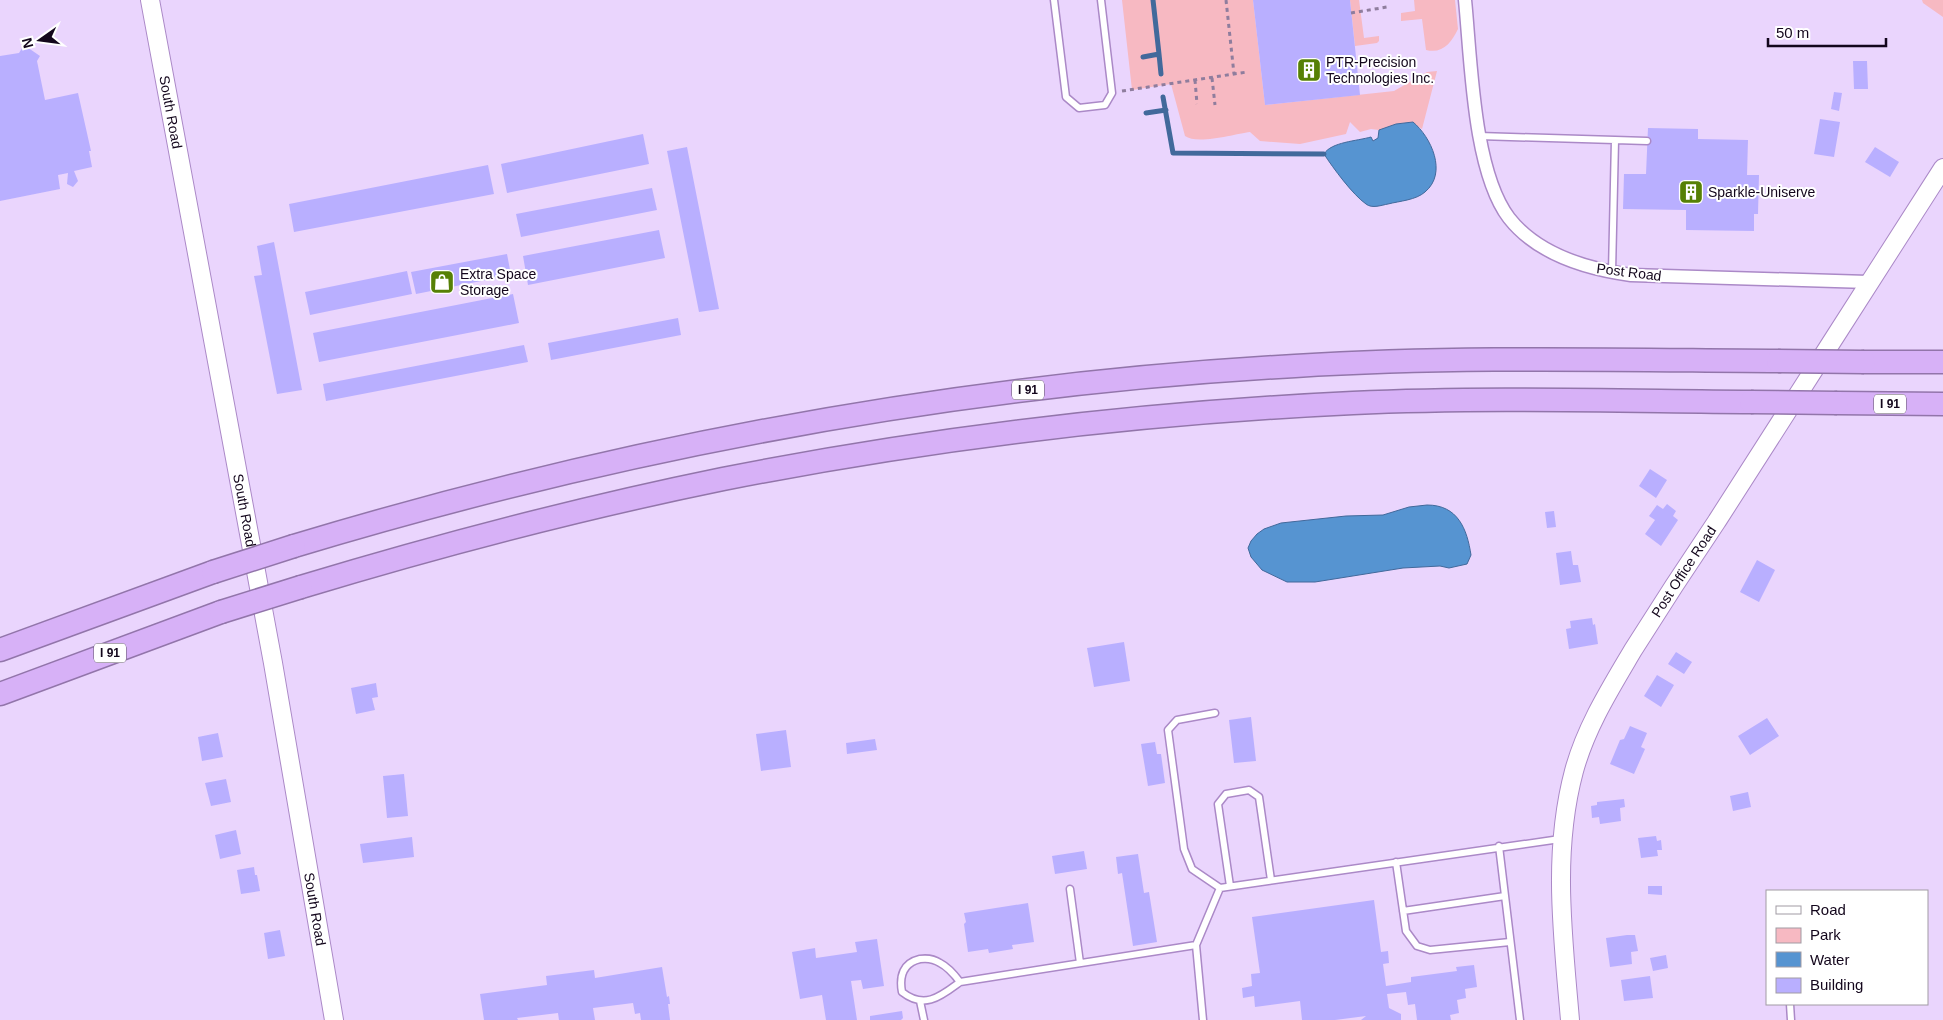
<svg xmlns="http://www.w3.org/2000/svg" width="1943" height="1020" font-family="Arial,sans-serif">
  <rect width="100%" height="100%" fill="#ead5fd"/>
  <path fill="#f7b9c2" d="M1122,0H1253L1265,105L1394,91L1427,72L1437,71L1422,129L1412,122L1396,124L1379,130L1371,129L1360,132L1350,122L1346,134L1300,144L1260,141L1250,132C1235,134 1197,145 1185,136L1171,84L1132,90Z
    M1350,0H1359L1364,38L1379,36V41L1377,43L1355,46Z
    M1414,0H1455L1458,29C1451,43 1443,54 1426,50L1422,19L1401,21V13L1415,11Z
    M1922,0H1943V17L1923,3Z"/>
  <path fill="#5694d1" stroke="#42699b" d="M1413,122C1431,137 1448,173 1425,192C1416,200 1400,201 1388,204C1382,205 1372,209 1366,204C1353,195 1333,168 1324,154C1331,142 1357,141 1371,137L1373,141L1378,138L1379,130L1396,124Z
    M1427,505C1458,505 1467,529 1471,555L1467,564L1449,568L1440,566L1403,568L1315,582H1287L1262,570L1251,557L1248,548L1251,541L1257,534L1264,529L1281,523L1346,516L1383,515L1409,507Z"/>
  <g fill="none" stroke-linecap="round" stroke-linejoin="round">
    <path stroke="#42699b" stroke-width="5" d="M1153,0L1159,54
      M1143,57L1159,54L1161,74
      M1163,97L1173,153L1324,154
      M1146,113L1166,110"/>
  </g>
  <path fill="#b9afff" d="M1253,0H1350L1360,95L1265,105Z
    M24,45L40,56L37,61L45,100L78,93L91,151H89L92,167L74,171L78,181L73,187L67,184L68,173L58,175L60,189L0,201V56L19,53Z
    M1853,61H1867L1868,89H1854Z
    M1834,92L1842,93L1839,111L1831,109Z
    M1820,119L1840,122L1834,157L1814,154Z
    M1648,128L1698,129V139L1748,140L1747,175H1759L1758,214H1754V231L1686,230V210L1623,209L1624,174H1646Z
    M643,134L649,164L507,193L501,164Z
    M687,147L719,309L699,312L667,151Z
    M1875,147L1899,162L1890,177L1865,162Z
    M488,165L494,194L294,232L289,204Z
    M652,188L657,210L521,237L516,214Z
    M659,230L665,258L528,285L523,256Z
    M274,242L302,390L277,394L254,276L262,275L257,246Z
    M507,254L511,275L416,294L411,272Z
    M407,271L412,294L310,315L305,292Z
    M513,294L519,323L319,362L313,333Z
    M678,318L681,335L551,360L548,343Z
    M524,345L528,362L326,401L323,384Z
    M1650,469L1667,480L1656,498L1639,486Z
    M1667,504L1676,511L1673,516L1678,520L1661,546L1645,534L1655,520L1649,516L1657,505L1663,509Z
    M1554,511L1556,527L1547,528L1545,512Z
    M1571,551L1573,565H1578L1581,582L1560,585L1556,553Z
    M1757,560L1775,570L1759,602L1740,592Z
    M1592,618L1593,625L1595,624L1598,644L1569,649L1566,629L1571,628L1570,621Z
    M1124,642L1130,681L1094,687L1087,648Z
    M1676,652L1692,662L1684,674L1668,664Z
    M1657,675L1674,685L1661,707L1644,696Z
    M376,683L378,697L372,698L375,710L356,714L351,688Z
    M1251,717L1256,761L1234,763L1229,720Z
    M1767,718L1779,736L1750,755L1738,736Z
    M1630,726L1647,733L1641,747L1645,749L1634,774L1610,764L1620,740L1624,739Z
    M786,730L791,767L761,771L756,734Z
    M218,733L223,757L202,761L198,737Z
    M875,739L877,750L847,754L846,743Z
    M1155,742L1157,754H1161L1165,783L1148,786L1141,744Z
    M404,774L408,816L387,818L383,776Z
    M226,779L231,802L211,806L205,783Z
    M1748,792L1751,807L1733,811L1730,796Z
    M1624,799L1625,807L1620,808L1621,821L1600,824L1599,817L1592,818L1591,806L1597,805V802Z
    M236,830L241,854L220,859L215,835Z
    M1656,836L1657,841L1661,840L1662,850H1657L1658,856L1641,858L1638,838Z
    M412,837L414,857L363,863L360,844Z
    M1084,851L1087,869L1055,874L1052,856Z
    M1138,854L1144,893L1149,892L1157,942L1133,946L1122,873L1118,874L1116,857Z
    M254,867L255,875H257L260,891L241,894L237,870Z
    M1648,886H1662V895L1648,894Z
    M1374,900L1381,952L1388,951L1389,963L1383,964L1386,986L1411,982V977L1457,971L1456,967L1474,965L1477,987L1465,989L1466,998L1457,1000L1459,1013L1450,1015L1451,1020H1417L1415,1004L1408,1005L1406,992L1387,994L1389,1008L1401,1014V1020H1361L1366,1016L1335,1020H1302L1300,1001L1255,1007L1254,996L1243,998L1242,988L1252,986L1251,974L1260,973L1252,917Z
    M1028,903L1034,942L1012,945L1013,949L989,953L988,949L968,952L964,924L966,922L964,913Z
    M280,930L285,956L268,959L264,933Z
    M1627,935H1635L1638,951L1631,952L1632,964L1610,967L1606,938Z
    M877,939L884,986L863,989L861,980L851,981L857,1020H826L822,995L800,999L792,952L815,948L816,958L857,952L855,942Z
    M1666,955L1668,968L1653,971L1650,958Z
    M662,967L667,997L669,996L670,1004H668L670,1020H641L640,1013L635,1014L633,1003L593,1008L595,1020H559L558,1013L517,1018L518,1020H484L480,994L547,985L546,976L594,970L595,978Z
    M1650,976L1653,998L1624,1001L1621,980Z
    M902,1011L903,1018L901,1020H870V1016Z"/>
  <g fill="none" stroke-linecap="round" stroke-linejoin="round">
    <defs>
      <path id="lane" d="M1054,0L1066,97L1079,108L1105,105L1112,93L1101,0
        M1479,136L1615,140L1612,272
        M1615,140L1647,141
        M1215,713L1177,720L1168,730L1184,849L1192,869L1220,888L1560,839
        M1499,846L1520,1020
        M1396,862L1406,931L1417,946L1430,950L1510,942
        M1230,886L1218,804L1226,794L1249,790L1259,797L1271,880
        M1070,889L1080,963
        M1403,911L1505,896
        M960,982C941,996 925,1010 902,992C899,976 903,963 920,959C927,958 934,959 940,963C948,967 954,974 960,982L1196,945
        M920,1001L924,1020
        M1790,1004L1791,1020
        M1203,1020L1196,945L1220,888"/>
      <path id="street" d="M1465,0C1471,59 1473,171 1509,218C1538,255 1587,269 1631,275L1868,282"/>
      <g id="secondary">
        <path id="s1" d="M150,0L273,663L334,1020"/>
        <path id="s2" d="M1570,1020C1563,937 1552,853 1574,771C1586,727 1610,689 1633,650C1660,607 1688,564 1717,521C1793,404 1867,285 1943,168"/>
      </g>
      <path id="highway" d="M1864,362H1943
        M1837,403L1943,404
        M294,546C622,447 952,385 1295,366C1456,356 1617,360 1778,361
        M301,587C440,545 581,508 723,479C930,438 1142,413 1353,403C1485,397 1619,401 1751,402
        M0,650L213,572
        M0,694L221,612"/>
    </defs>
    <use href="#lane" stroke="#ab89c7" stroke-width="9"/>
    <use href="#street" stroke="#ab89c7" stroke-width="15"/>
    <use href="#secondary" stroke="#ab89c7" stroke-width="20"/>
    <use href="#highway" stroke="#9275aa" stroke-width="25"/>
    <path stroke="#8f7d9d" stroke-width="3" stroke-dasharray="4 4" stroke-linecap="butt" d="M1226,0L1234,74
      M1351,13L1387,7
      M1212,78L1215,105
      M1195,80L1197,104
      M1122,91L1247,72"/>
    <use href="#lane" stroke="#fff" stroke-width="6"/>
    <use href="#street" stroke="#fff" stroke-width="12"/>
    <use href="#secondary" stroke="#fff" stroke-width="18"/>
    <use href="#highway" stroke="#d7b1f7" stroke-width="22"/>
    <defs>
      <path id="highway-bridge" d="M1778,361L1864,362
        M1751,402L1837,403
        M213,572L294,546
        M221,612L301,587"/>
    </defs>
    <use href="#highway-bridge" stroke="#9275aa" stroke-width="25" stroke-linecap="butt"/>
    <use href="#highway-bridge" stroke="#d7b1f7" stroke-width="22"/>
  </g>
  <defs>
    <symbol id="building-square" viewBox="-11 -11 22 22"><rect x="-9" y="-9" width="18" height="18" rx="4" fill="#568005" stroke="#fff"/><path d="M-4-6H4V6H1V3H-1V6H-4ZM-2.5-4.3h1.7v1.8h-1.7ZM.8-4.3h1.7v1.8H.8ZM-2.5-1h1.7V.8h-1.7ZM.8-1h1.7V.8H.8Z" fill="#fff"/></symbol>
    <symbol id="shop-square" viewBox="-11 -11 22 22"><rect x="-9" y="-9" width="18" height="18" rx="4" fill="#568005" stroke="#fff"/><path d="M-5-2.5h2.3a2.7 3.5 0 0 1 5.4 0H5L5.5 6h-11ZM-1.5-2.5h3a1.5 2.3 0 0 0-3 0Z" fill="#fff"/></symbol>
  </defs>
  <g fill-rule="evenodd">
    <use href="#building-square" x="1295" y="56" width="28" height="28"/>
    <use href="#building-square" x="1677" y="178" width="28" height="28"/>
    <use href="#shop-square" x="428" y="268" width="28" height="28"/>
  </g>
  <g text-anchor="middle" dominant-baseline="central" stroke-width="4" stroke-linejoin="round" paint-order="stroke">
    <g fill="#fff" stroke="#5a5160" stroke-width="1">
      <rect x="1012" y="380.5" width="32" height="19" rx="4"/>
      <rect x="1874" y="394.5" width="32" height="19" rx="4"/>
      <rect x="94" y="643.5" width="32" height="19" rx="4"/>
    </g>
    <g font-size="12" font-weight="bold" fill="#13061c">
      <text x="1028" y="390">I 91</text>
      <text x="1890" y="404">I 91</text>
      <text x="110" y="653">I 91</text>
    </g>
    <g font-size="14" fill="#13061c" stroke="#fff" text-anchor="start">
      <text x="1326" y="62">PTR-Precision<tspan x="1326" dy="16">Technologies Inc.</tspan></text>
      <text x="1708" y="192">Sparkle-Uniserve</text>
      <text x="460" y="274">Extra Space<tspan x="460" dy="16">Storage</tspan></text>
    </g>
    <g font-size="14" fill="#13061c" stroke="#fff">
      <text stroke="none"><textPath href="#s1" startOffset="114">South Road</textPath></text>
      <text transform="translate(1629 272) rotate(7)">Post Road</text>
      <text stroke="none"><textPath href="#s1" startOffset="519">South Road</textPath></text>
      <text stroke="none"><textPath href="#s2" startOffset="479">Post Office Road</textPath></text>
      <text stroke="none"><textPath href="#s1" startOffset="924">South Road</textPath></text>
    </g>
  </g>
  <rect x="1766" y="890" width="162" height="115" fill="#ffffff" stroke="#a19ba4"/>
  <rect x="1776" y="906" width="25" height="8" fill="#ffffff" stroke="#a19ba4"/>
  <text x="1810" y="915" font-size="15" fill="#13061c">Road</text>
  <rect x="1776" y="928" width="25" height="15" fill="#f7b9c2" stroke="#a19ba4"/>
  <text x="1810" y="940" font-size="15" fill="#13061c">Park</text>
  <rect x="1776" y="952" width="25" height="15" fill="#5694d1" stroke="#a19ba4"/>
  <text x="1810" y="965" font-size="15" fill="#13061c">Water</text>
  <rect x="1776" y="978" width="25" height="15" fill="#b9afff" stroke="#a19ba4"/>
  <text x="1810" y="990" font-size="15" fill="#13061c">Building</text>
  <g transform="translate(40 40) rotate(256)" stroke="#ffffff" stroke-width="4" paint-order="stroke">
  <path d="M0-4L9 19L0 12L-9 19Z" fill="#13061c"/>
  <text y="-8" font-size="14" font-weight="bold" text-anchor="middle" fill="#13061c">N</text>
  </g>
  <path d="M1768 38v8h118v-8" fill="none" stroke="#13061c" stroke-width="2.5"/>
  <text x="1776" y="38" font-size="15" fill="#13061c" stroke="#ffffff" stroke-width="4" paint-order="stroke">50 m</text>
</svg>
